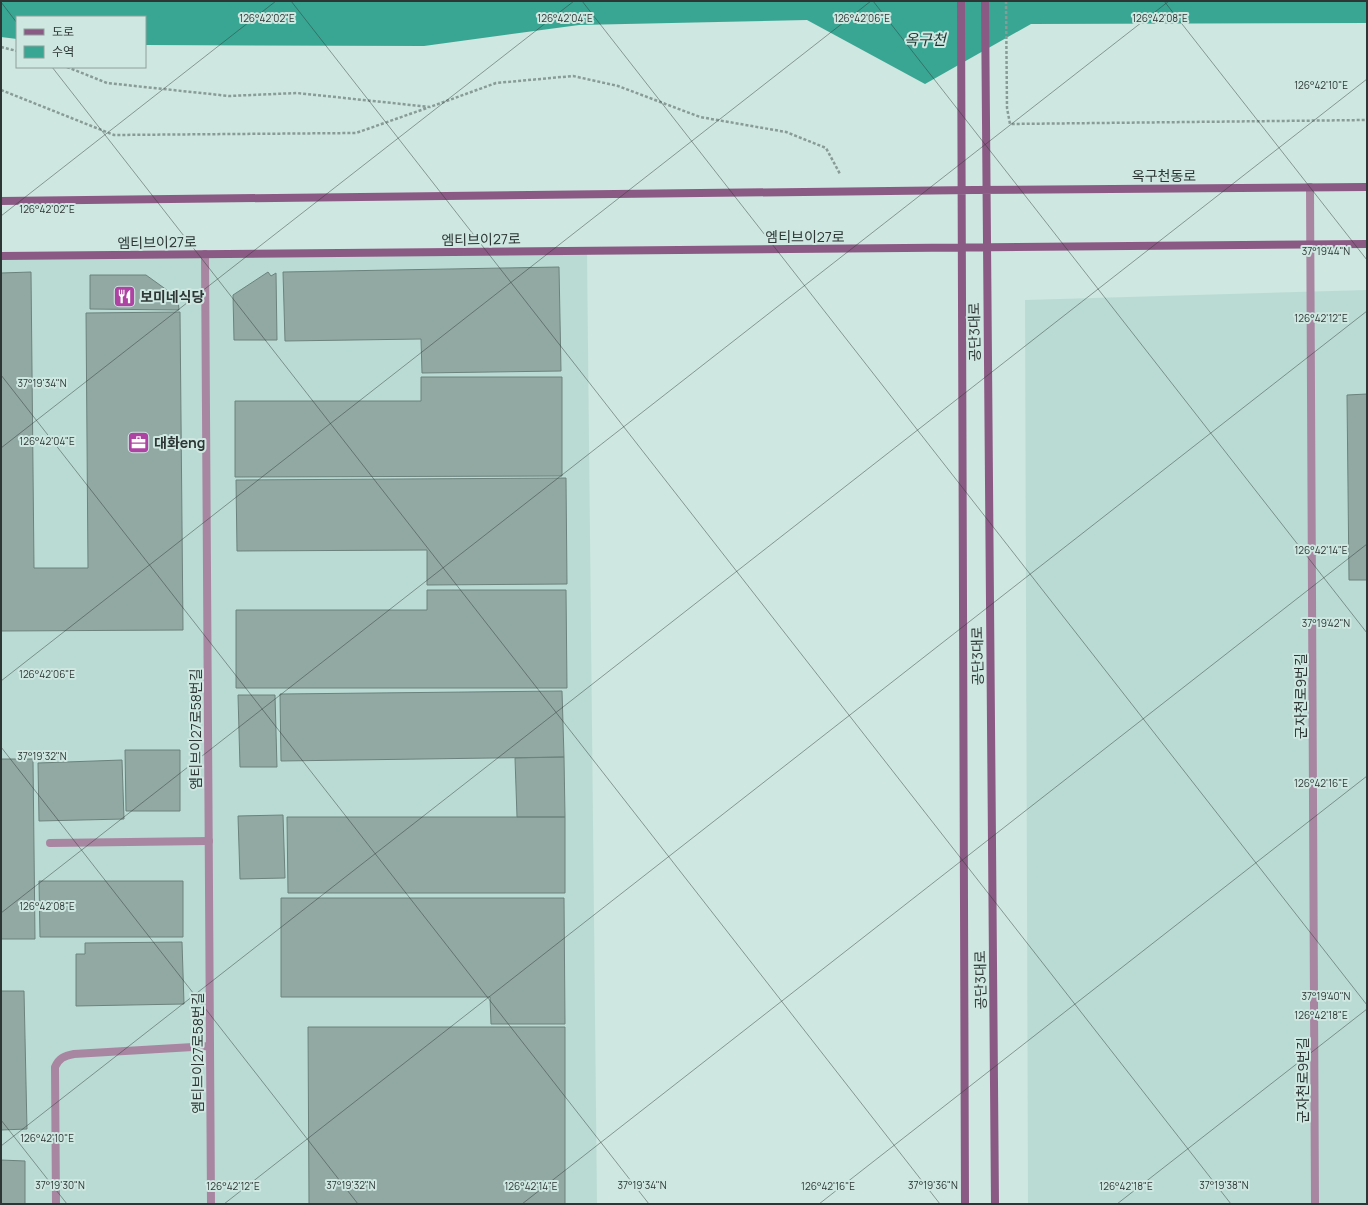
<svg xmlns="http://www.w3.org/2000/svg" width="1368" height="1205" font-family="Manrope,'Noto Sans KR',sans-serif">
  <rect width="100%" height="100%" fill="#cee7e1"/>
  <path fill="#badbd3" d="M587,251L597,1204H1V253Z
    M1367,290V1204H1028L1025,300Z"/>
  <path fill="#39a694" d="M1,1H1367V23L1031,24L925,84L807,20L579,25L424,46L145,45V17H17V39L1,37Z"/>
  <path fill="#91a8a3" stroke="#6c827d" d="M559,267L561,371L422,373L421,339L285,341L283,272Z
    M31,272L34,568H88L86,313L180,312L183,630L1,631V273Z
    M268,272L271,276L276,273L277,340H234L233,295Z
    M90,275H146L178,298L179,310L90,309Z
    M421,377H562V476L235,477V401H421Z
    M1367,394V580H1349L1347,395Z
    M566,478L567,584L427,585V550L237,551L236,480Z
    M427,590H566L567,688H236V610H427Z
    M562,691L564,757L281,761L280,694Z
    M238,695H275L277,767H240Z
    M125,750H180V811H126Z
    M564,757L565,817H517L515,758Z
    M1,759H33L35,939H1Z
    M122,760L124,819L39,821L38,763Z
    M283,815L285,878L240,879L238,816Z
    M287,817H565V893H288Z
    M39,881H183V937H40Z
    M281,898H564L565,1024H491L490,997H281Z
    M182,942L184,1004L76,1006V954H85V943Z
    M1,991H24L27,1129L1,1130Z
    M308,1027H565V1204H309Z
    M1,1160L25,1161V1204H1Z"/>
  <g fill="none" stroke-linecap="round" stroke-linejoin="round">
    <path stroke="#899b96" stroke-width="2.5" stroke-dasharray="3 2" stroke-linecap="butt" d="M1006,1L1007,108L1010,124L1367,120
      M1,47L17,51
      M67,67L107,83L229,96L297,93L430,107L496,83L573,76L618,86L700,117L786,132L826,148L840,174
      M1,90L114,135L356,133L427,108"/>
    <path stroke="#a886a2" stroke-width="8" d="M50,843L209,841
      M56,1204L55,1067C59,1058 64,1056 74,1054L210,1046"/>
    <path stroke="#a886a2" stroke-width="8" d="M1310,187L1315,1204
      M205,254L211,1204"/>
    <path stroke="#8b5a84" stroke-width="8" d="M961,1L965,1204
      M985,1L995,1204
      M1,201L974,190L1367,187
      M1,256L1367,244"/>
  </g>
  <path fill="none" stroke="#2d3634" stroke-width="1" stroke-opacity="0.45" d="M291,1L1231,1204M582,1L1367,1005M873,1L1367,633M1164,1L1367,260M1,2L17,23M52,67L940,1204M1,216L276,1M1,375L649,1204M1,448L574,1M1,681L871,1M1,747L358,1204M1,913L1169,1M1,1120L67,1204M1,1146L1367,79M224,1204L1367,311M522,1204L1367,544M819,1204L1367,776M1117,1204L1367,1009"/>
  <defs>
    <symbol id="restaurant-square" viewBox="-11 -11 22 22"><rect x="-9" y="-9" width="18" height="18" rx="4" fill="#ae43a3" stroke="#cee7e1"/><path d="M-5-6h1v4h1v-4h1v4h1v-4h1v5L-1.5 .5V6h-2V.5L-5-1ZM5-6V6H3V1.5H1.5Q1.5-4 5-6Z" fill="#fff"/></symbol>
    <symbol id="office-square" viewBox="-11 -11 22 22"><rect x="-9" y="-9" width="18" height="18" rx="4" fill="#ae43a3" stroke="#cee7e1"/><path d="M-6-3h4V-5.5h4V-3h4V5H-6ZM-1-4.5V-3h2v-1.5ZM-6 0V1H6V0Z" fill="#fff"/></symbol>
  </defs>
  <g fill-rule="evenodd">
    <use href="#restaurant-square" x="112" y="284" width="25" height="25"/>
    <use href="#office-square" x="126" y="430" width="25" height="25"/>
  </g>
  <g text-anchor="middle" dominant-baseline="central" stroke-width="4" stroke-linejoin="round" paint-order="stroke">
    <g font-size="14" fill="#2d3634" stroke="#cee7e1">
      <text x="1164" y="175">옥구천동로</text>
      <text x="805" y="236">엠티브이27로</text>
      <text transform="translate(481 239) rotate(-1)">엠티브이27로</text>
      <text transform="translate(157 242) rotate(-1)">엠티브이27로</text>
      <text transform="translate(974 332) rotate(-91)">공단3대로</text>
      <text transform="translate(977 656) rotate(-91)">공단3대로</text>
      <text transform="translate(1300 696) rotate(-90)">군자천로9번길</text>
      <text transform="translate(195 729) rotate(-90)">엠티브이27로58번길</text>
      <text transform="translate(980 980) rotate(-91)">공단3대로</text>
      <text transform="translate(197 1053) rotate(-90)">엠티브이27로58번길</text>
      <text transform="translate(1302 1080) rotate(-90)">군자천로9번길</text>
    </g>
    <g font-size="14" font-weight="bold" fill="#2d3634" stroke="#cee7e1" text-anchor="start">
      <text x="140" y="296">보미네식당</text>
      <text x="154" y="442">대화eng</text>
    </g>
    <g font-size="15" font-style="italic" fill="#1c342f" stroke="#cee7e1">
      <text x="925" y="39">옥구천</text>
    </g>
  </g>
  <g font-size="10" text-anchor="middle" fill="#2d3634" stroke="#cee7e1" stroke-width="4" stroke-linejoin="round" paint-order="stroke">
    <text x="267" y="22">126°42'02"E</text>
    <text x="565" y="22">126°42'04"E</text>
    <text x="862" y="22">126°42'06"E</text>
    <text x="1160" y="22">126°42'08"E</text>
    <text x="1321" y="89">126°42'10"E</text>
    <text x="47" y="213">126°42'02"E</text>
    <text x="1326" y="255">37°19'44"N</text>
    <text x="1321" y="322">126°42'12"E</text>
    <text x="42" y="387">37°19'34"N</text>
    <text x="47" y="445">126°42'04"E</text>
    <text x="1321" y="554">126°42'14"E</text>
    <text x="1326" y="627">37°19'42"N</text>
    <text x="47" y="678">126°42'06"E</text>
    <text x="42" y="760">37°19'32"N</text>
    <text x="1321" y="787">126°42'16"E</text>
    <text x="47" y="910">126°42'08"E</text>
    <text x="1326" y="1000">37°19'40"N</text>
    <text x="1321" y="1019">126°42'18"E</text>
    <text x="47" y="1142">126°42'10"E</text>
    <text x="60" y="1189">37°19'30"N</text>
    <text x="351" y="1189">37°19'32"N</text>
    <text x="642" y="1189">37°19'34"N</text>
    <text x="933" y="1189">37°19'36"N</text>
    <text x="1224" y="1189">37°19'38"N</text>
    <text x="233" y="1190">126°42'12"E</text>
    <text x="531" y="1190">126°42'14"E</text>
    <text x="828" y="1190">126°42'16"E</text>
    <text x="1126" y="1190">126°42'18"E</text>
  </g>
  <rect width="1368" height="1205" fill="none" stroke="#2d3634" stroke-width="4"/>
  <rect x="16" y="16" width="130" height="52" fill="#cee7e1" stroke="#8ea09c"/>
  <rect x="24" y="29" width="20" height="6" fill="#8b5a84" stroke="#8ea09c"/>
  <text x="52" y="36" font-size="12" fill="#2d3634">도로</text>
  <rect x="24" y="46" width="20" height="12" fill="#39a694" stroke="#8ea09c"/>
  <text x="52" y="56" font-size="12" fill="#2d3634">수역</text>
</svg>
